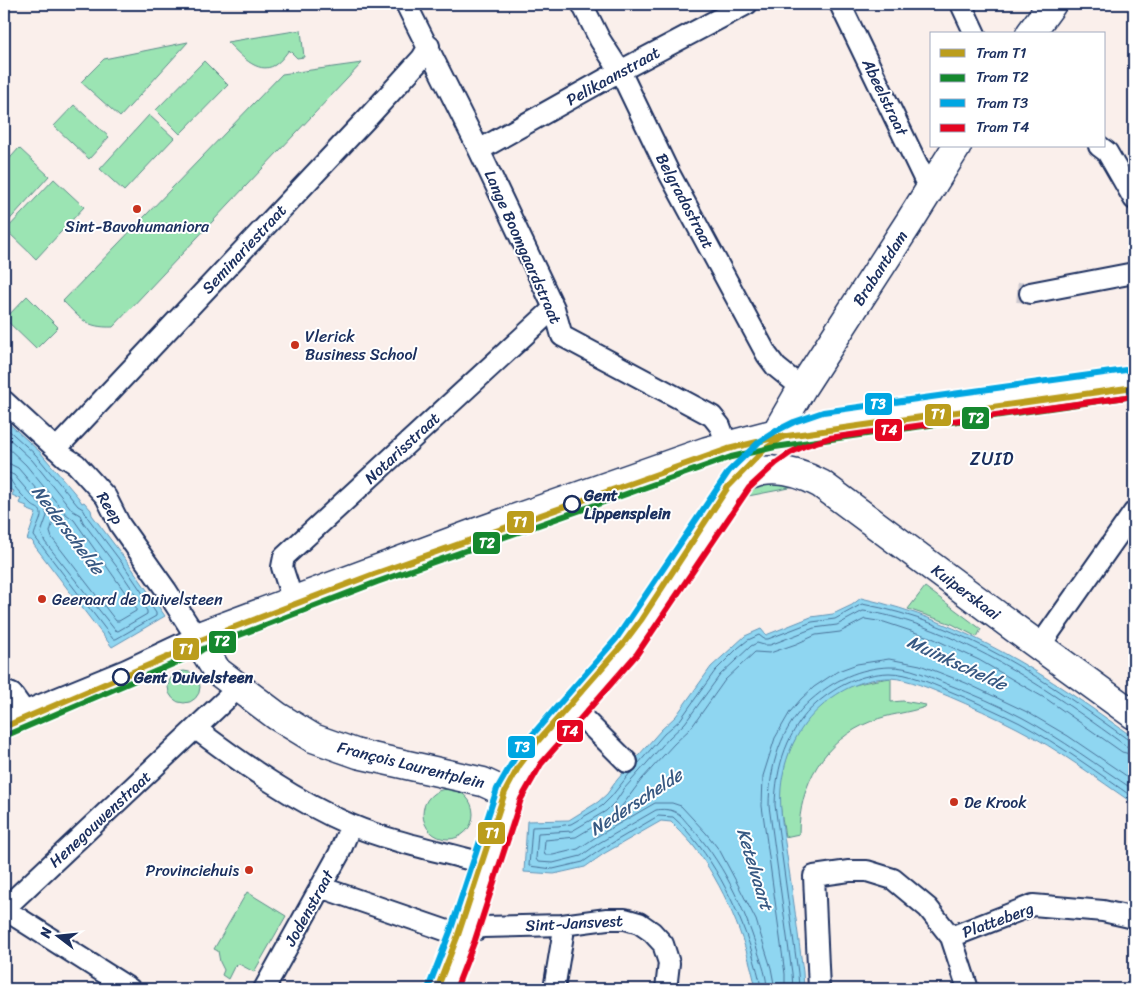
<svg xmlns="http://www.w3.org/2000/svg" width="1138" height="993" font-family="Sriracha,sans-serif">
  <rect width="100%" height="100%" fill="#faefeb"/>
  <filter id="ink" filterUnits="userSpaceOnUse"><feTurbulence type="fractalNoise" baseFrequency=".02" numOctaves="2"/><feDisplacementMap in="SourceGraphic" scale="10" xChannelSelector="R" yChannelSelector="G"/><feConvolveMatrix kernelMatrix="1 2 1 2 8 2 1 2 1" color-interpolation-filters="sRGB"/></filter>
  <g filter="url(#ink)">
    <path fill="#9be4b3" stroke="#5b8a88" d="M301,30L304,57L297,58L289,50C285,55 281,61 275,65C257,76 239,53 227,42Z
      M188,42L120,117L81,82L104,59Z
      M204,61L228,85L180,134L156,110Z
      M362,63L113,327C86,328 81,319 63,301L282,74Z
      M74,105L109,137L89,159L54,126Z
      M149,115L174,138L124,191L100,169Z
      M19,148L49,176L4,226V165Z
      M54,179L84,207L36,259L6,230Z
      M27,296L58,327L36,349L5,319Z
      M771,480L800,486L743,497V494L750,488Z
      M925,587L981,629L977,637L952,624L908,609Z
      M168 687a16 16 0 1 1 32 0a16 16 0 1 1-32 0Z
      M891,678V702L903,701L926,705L925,707C908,713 889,714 872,721C824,740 799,784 799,834L785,837C783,822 779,806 780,791C783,749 809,703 849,687C863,682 877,680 891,678Z
      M423 814a25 25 0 1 1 50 0a25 25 0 1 1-50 0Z
      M247,892L286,916L254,972L239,964L234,967L228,979L222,975L224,970L220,962L218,951L214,949Z"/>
    <path fill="#8fd6f1" stroke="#6193b6" d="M4,419L40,452L78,497L82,503L84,502L91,510L92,515L129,564L165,616L112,647L34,545L33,542L31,540H27L36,513L26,509L27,506L19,503L21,499L12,495L14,491L5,488L7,483L4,482Z
      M861,598C966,621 1048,676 1134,738V804C1096,778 1058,749 1017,728C994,716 971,706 948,696C930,689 910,679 890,678C865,678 840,689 822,706C797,727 784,757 781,788C779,811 784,834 787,856C793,895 798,934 803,972L804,989H756C746,939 724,885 692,844C685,836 678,829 671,822L661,821L605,853L585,867L554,874L524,872L527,821L569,820L598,802L607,794L617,780L661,730L676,716L711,667L745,636L761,629L766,635L811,617L833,614L852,605Z"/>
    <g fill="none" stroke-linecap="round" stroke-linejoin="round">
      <path stroke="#497299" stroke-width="1" d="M4,426L36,455L78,506L83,509L88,518L125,567L156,613V616L116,639H113L34,536C35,529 42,519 41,513C40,508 35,508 32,505C24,497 15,489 10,479L4,477
        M4,434L32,460L73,511L80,515L83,522L120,571L147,611V614L118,631L115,630L45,542L41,533L47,516L45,508L31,495L14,475L4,471
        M4,444L26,465L66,514L74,520L136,608V611L119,621H116L52,538L50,532L55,514L51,502L37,490L18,468L10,464L4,463
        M638,764L664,734L680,720L715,671L738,648L748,640L759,635L764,639H768L812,622L835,619L862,604C963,622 1048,682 1130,741H1134
        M630,773L611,797L602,806L571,824L558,826L532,827L529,866L553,869L583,862L602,849L658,816L673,817C710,850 737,905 752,952C755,964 760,977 761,989
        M767,989C767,977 762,964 758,952C744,907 722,860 689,825C685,821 681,814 675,812C670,809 662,809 656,810L599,843L581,856L553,863L538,862L536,859L538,833L572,831L606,811L616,801L624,789L669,738L685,723L720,675L751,646L757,643L764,645H770L814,628L837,625L863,611C882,613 901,619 919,625C995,652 1061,699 1126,746L1134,748
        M775,989L771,968L756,920L737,883L720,851L706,833L681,806L672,803H655L596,837L578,849L553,855H545L544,852L545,840L576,837L611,816L622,806L642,779L674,744L691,728L725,680L755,652L770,653L796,644L816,635L840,632L865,619L884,622L932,638L979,660L1048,700L1122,752L1134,755
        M785,989V974L762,806L763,776L775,738L790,712L801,699L814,687L838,671L857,664L889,659L920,665L966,683L1027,712L1068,736L1134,781
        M793,989L792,973L769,806C769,767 781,726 811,700C834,680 859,668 889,667C909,666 930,677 947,684C973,694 999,705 1023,718C1062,739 1098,766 1134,790
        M799,989L798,973L775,805C776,767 787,729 817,703C838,685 861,674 889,673C909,673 929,683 947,690C972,700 996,711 1020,723C1060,745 1097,772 1134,798"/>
      <path stroke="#cdc9cf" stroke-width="20" stroke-dasharray="20 10" stroke-linecap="butt" d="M1017,292L1030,293L1032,305"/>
      <defs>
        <path id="street" d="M406,4L479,150L554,308L562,336L712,416L720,426L727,445
          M582,4L600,40L620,71L669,173L767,355L776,367L802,388
          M840,4L930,191
          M961,4L975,34
          M1099,146L1107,152L1134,199
          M479,150L620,71L747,4
          M1030,293L1134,273
          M4,401L65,457L76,464L106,497L120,525L166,590L196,637L126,670L4,720
          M56,449L371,114L422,58L429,46
          M293,601L282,567L284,557L554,308
          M1039,647L1134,512
          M4,691L12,694L25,712
          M573,708L627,762
          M196,729C244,765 295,801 351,825C394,843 441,851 486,864
          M320,887L462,936L482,927L562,925L607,919H625L639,923L652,932L663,944L669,963L666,989
          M4,909L238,688
          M4,909L130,989
          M951,937L1033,905L1103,911L1134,918
          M264,989L339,854L351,825
          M554,989L563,935L562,925
          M819,989L814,876L849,871H867L893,879L928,908L951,937L968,989"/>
        <path id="secondary" d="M1030,34L1052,4
          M776,433L802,388L910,221L957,146
          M509,794L483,782L358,754L313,738L277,716L217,671L196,637L477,532L707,451L776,433L820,427L1134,383
          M442,989L471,912L504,808L522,769L540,745L627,647L644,622L731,489C754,462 792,468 821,484L1028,638L1134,715"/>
      </defs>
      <use href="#street" stroke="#1b2f5e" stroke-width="24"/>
      <use href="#secondary" stroke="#1b2f5e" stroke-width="31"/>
      <use href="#street" stroke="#fff" stroke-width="20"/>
      <use href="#secondary" stroke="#fff" stroke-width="28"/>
      <defs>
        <path id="tram-1" d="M4,727L191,647L198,641L374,574L728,449L773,438L1134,387
          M437,989L458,935L505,792L519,766L537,742L623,644L641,620L728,487L765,449L783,437"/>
        <path id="tram-2" d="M7,735L194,655L203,649L377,582L731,457L775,447L1134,396"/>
        <path id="tram-3" d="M429,986L450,932L497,789L520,749L616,639L729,471L759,442L776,431L794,422L823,412L1133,369"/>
        <path id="tram-4" d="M456,989L475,940L521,799L541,764L637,654L749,488L776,463L790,453L804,446L829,438L1134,396"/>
      </defs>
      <use href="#tram-1" stroke="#fff" stroke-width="10"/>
      <use href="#tram-2" stroke="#fff" stroke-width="10"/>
      <use href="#tram-3" stroke="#fff" stroke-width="10"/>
      <use href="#tram-4" stroke="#fff" stroke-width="10"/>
      <use href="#tram-1" stroke="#bb9d1c" stroke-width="6"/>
      <use href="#tram-2" stroke="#15882e" stroke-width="6"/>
      <use href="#tram-3" stroke="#00a6e2" stroke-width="6"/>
      <use href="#tram-4" stroke="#e40521" stroke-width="6"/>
    </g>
  </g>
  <g fill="#c8321e" stroke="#fff" stroke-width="2">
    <circle cx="137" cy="209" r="5"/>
    <circle cx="295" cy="345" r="5"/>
    <circle cx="42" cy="599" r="5"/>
    <circle cx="954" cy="802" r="5"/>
    <circle cx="249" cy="870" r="5"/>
  </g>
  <g fill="#fff" stroke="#1b2f5e" stroke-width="2.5">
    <circle cx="572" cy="504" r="8"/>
    <circle cx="121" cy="677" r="8"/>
  </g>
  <g text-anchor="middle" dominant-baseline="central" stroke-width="4" stroke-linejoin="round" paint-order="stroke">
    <g font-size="16" fill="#1b2f5e" stroke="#fff">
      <text transform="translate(613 76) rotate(-29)">Pelikaanstraat</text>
      <text transform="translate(885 97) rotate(64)">Abeelstraat</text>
      <text transform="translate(685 201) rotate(62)">Belgradostraat</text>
      <text transform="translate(523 247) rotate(66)">Lange Boomgaardstraat</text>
      <text transform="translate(244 249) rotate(-47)">Seminariestraat</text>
      <text transform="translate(880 268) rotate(-57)">Brabantdam</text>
      <text transform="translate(402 448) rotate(-43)">Notarisstraat</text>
      <text transform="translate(110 508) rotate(58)">Reep</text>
      <text transform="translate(966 592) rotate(37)">Kuiperskaai</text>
      <text transform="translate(411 765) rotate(14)">François Laurentplein</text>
      <text transform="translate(100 819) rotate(-43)">Henegouwenstraat</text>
      <text transform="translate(309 908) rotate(-61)">Jodenstraat</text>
      <text transform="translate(998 920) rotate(-20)">Platteberg</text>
      <text transform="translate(574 923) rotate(-3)">Sint-Jansvest</text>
    </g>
    <g font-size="16" fill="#1b2f5e" stroke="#fff" text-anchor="start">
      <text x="137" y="226" text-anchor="middle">Sint-Bavohumaniora</text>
      <text x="305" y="336">Vlerick<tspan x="305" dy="18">Business School</tspan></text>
      <text x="52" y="599">Geeraard de Duivelsteen</text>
      <text x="964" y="802">De Krook</text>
      <text x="239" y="870" text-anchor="end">Provinciehuis</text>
    </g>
    <g font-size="16" font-weight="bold" fill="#1b2f5e" stroke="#fff" text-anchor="start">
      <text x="584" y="495">Gent<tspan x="584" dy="18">Lippensplein</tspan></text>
      <text x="134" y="677">Gent Duivelsteen</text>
    </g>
    <g font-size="18" letter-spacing="1" fill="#1b2f5e" stroke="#fff">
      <text x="992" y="459">ZUID</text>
    </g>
    <g font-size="18" font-style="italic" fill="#385983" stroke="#fff">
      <text transform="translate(68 530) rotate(53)">Nederschelde</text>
      <text transform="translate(957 663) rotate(25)">Muinkschelde</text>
      <text transform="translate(636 802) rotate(-33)">Nederschelde</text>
      <text transform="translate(755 869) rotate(73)">Ketelvaart</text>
    </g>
  </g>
  <g stroke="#fff" stroke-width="2">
    <rect x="864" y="392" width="29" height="24" rx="5" fill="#00a6e2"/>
    <rect x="924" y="403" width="28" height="24" rx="5" fill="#bb9d1c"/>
    <rect x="961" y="406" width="29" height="24" rx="5" fill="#15882e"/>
    <rect x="874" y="418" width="29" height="24" rx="5" fill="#e40521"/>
    <rect x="506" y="510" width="29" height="24" rx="5" fill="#bb9d1c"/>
    <rect x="472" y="531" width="29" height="24" rx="5" fill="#15882e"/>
    <rect x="208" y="630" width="29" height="24" rx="5" fill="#15882e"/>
    <rect x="172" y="637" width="28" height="24" rx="5" fill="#bb9d1c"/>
    <rect x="556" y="719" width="28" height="24" rx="5" fill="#e40521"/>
    <rect x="507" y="735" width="29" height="24" rx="5" fill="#00a6e2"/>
    <rect x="477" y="821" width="29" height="24" rx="5" fill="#bb9d1c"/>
  </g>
  <g font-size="14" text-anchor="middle" font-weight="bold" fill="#fff">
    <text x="878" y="409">T3</text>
    <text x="938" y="419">T1</text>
    <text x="976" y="423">T2</text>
    <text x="889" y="435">T4</text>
    <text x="520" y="527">T1</text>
    <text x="487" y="548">T2</text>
    <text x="222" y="646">T2</text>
    <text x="186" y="654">T1</text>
    <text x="570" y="736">T4</text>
    <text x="522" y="752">T3</text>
    <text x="492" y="838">T1</text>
  </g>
  <rect width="1138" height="993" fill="none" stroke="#fff" stroke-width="20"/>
  <rect x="10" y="10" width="1118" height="973" fill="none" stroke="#1b2f5e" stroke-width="2" filter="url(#ink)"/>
  <rect x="930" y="32" width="175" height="115" fill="#ffffff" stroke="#a4acbf"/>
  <rect x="940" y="49" width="25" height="8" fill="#bb9d1c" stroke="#a4acbf"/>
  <text x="976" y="58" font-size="15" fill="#1b2f5e">Tram T1</text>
  <rect x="940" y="74" width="25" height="8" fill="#15882e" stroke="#a4acbf"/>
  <text x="976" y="82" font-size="15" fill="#1b2f5e">Tram T2</text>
  <rect x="940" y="99" width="25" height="8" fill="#00a6e2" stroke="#a4acbf"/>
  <text x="976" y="108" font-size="15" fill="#1b2f5e">Tram T3</text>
  <rect x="940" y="124" width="25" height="8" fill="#e40521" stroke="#a4acbf"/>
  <text x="976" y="132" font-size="15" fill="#1b2f5e">Tram T4</text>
  <g transform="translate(58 936) rotate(286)" stroke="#ffffff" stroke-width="4" paint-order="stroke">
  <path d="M0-4L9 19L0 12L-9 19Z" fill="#1b2f5e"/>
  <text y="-8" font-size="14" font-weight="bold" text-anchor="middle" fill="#1b2f5e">N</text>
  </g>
</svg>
